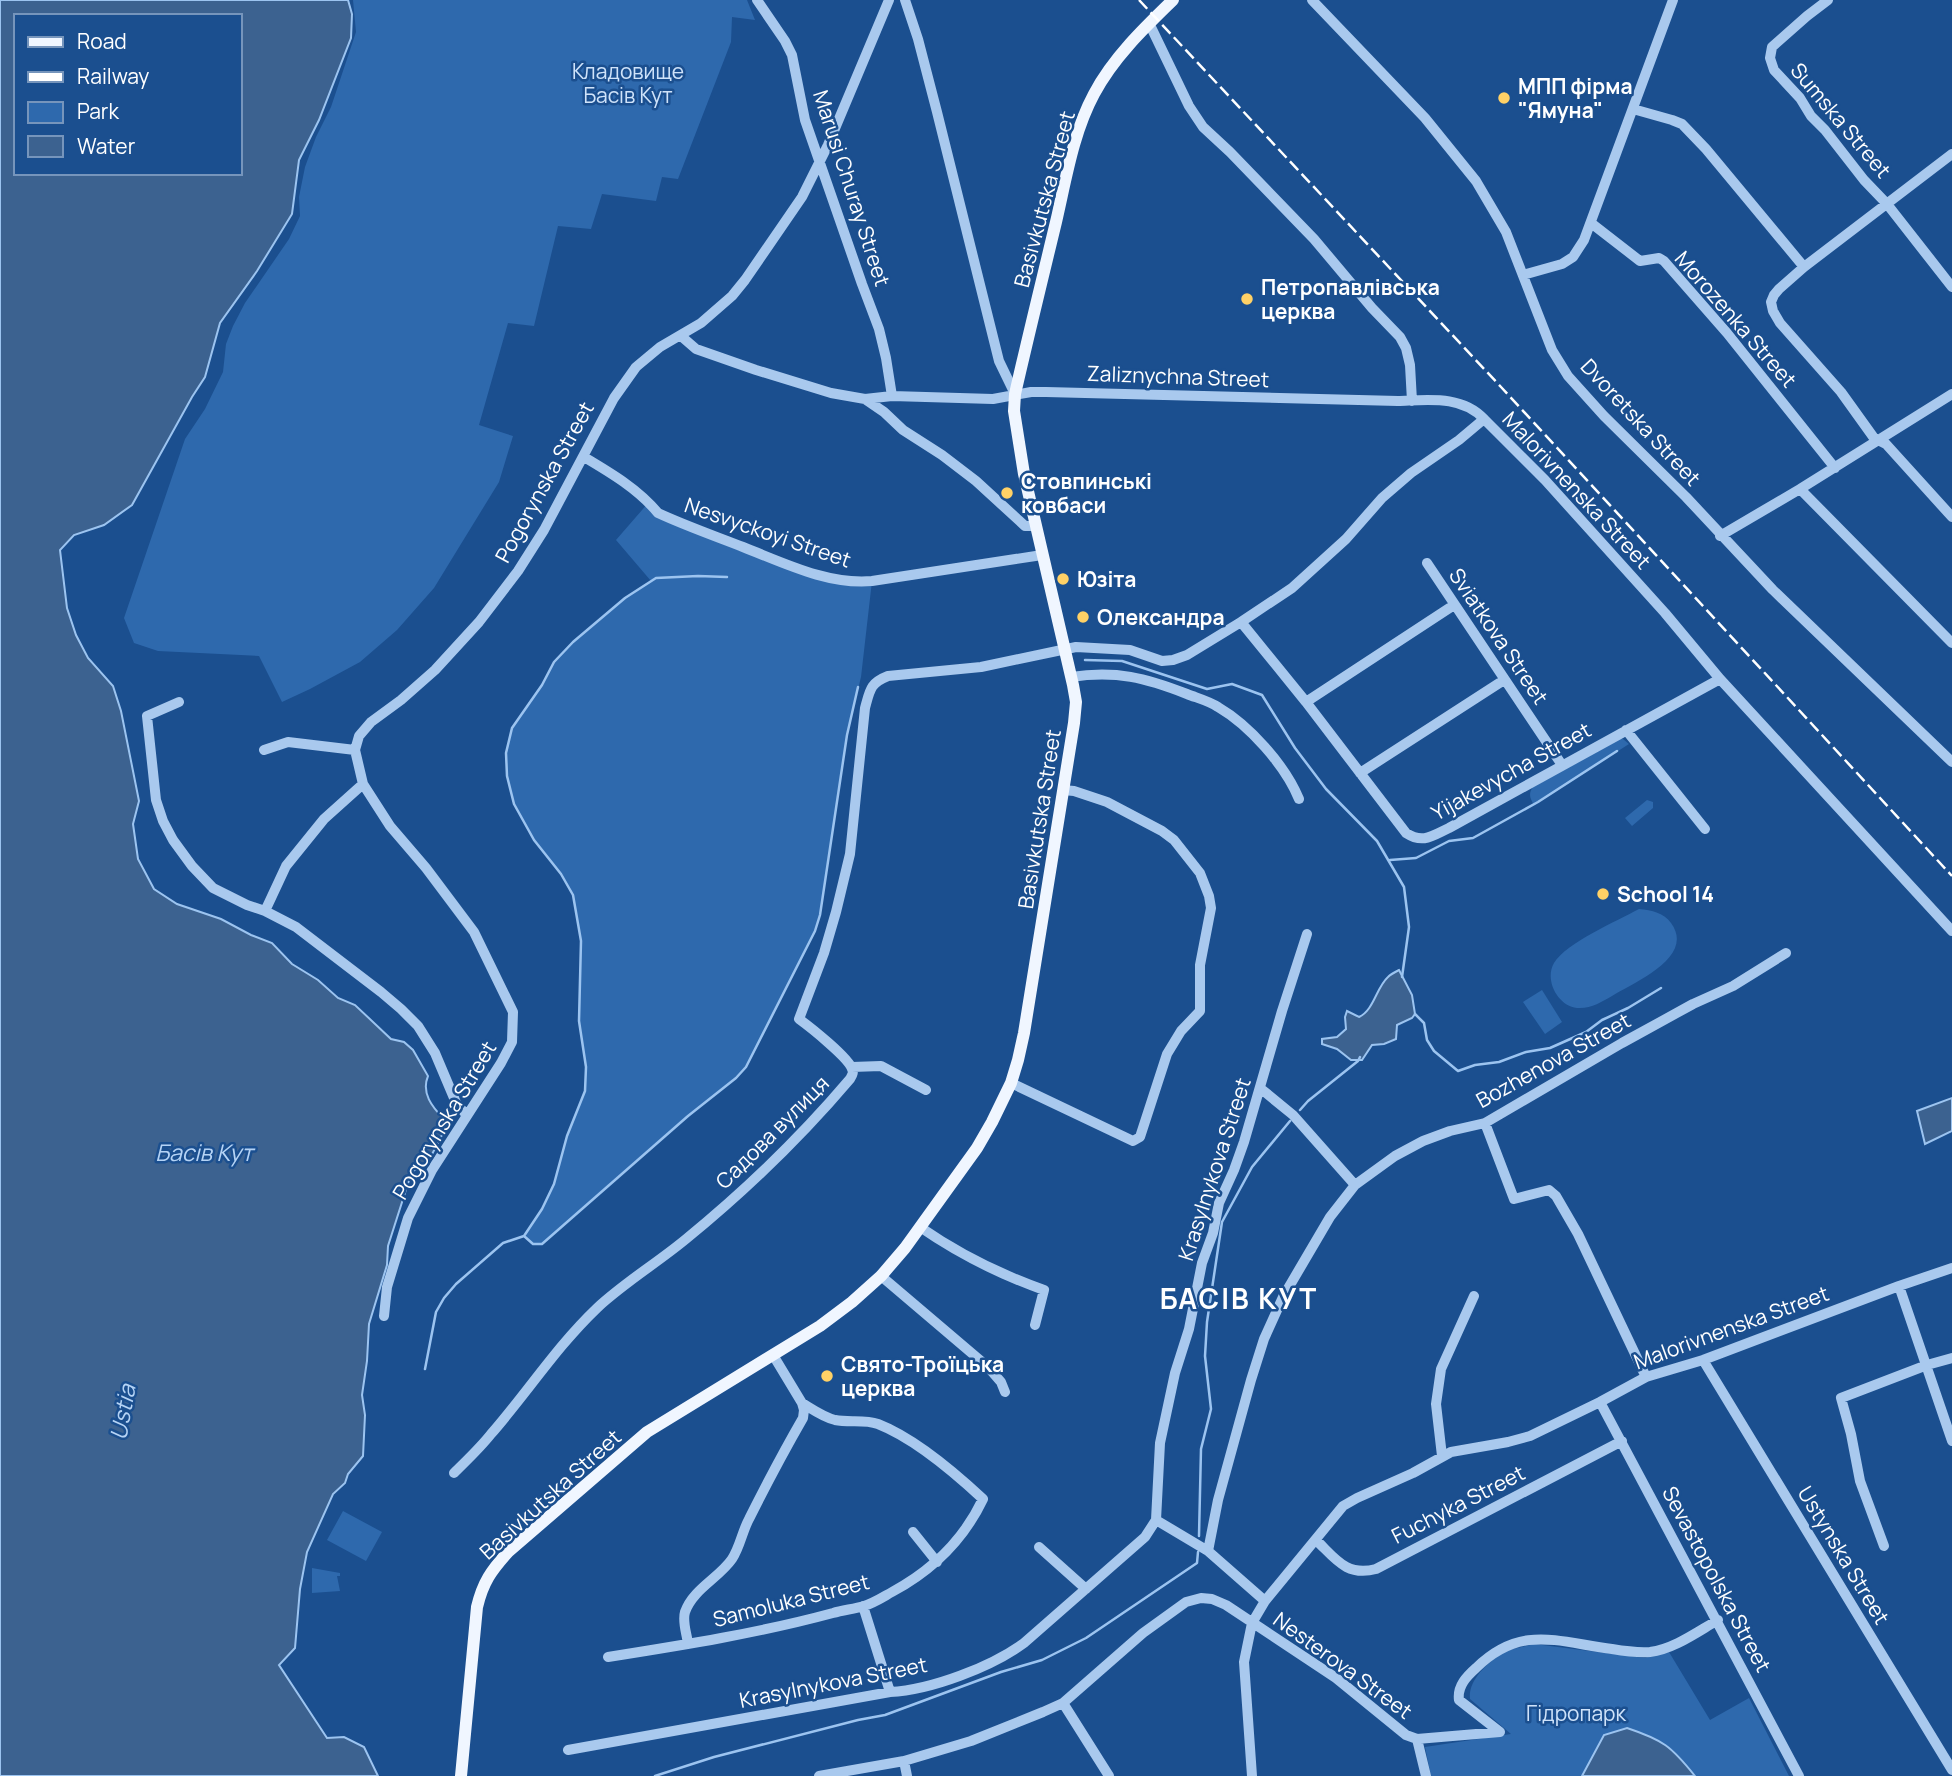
<svg xmlns="http://www.w3.org/2000/svg" width="1952" height="1776" font-family="Manrope,sans-serif">
  <rect width="100%" height="100%" fill="#1b4f8f"/>
  <path fill="#2e69ad" d="M353,0H747L755,20L732,17L731,42L678,179L662,177L656,201L602,194L591,229L558,226L534,326L508,323L479,425L513,436L499,482L434,588L397,630L360,662L310,689L282,702L259,656L158,651L134,643L124,618L185,439L205,409L223,372L226,344L233,326L245,303L289,239L300,216L299,197L305,167L316,137L331,107L356,32Z
    M649,502L658,514L829,578L872,581L861,677L847,735L820,915L815,931L753,1055C738,1081 711,1097 687,1117C638,1158 590,1201 542,1244H533L524,1236L542,1209L554,1184L567,1136L585,1091L586,1067L579,1021L581,941L573,895L561,874L534,840L514,804L507,776L506,753L512,728L542,685L554,662L573,642L625,598L651,581L616,540Z
    M1620,739H1623L1629,744L1534,805C1530,798 1528,794 1533,787Z
    M1647,800L1653,802V808L1632,826L1625,818Z
    M1639,909C1652,910 1664,913 1671,923C1696,957 1634,982 1612,996C1601,1002 1591,1009 1577,1008C1558,1006 1544,980 1554,963C1566,943 1617,921 1639,909Z
    M1542,990L1562,1022L1545,1034L1523,1002Z
    M343,1511L382,1532L366,1561L327,1540Z
    M312,1568L340,1573V1576H337L340,1591L312,1593Z
    M1534,1644L1645,1658L1669,1652L1710,1720L1749,1698L1789,1776H1431L1425,1747L1511,1734L1470,1699C1468,1681 1486,1664 1501,1654C1510,1648 1524,1647 1534,1644Z"/>
  <path fill="#3c6290" stroke="#9cc4f0" stroke-width="2" fill-rule="evenodd" d="M0,0H348L352,14L351,38L319,120L299,160L292,214L257,271L220,323L205,377L192,397L132,505L104,525L74,535L60,550L67,608L76,635L88,658L113,686L121,711L139,801L133,824L138,859L154,889L177,904L221,919L251,935L272,943L292,964L318,980L338,998L355,1005L391,1039L404,1042L413,1050L428,1076C421,1093 432,1107 444,1119V1131L426,1166L412,1171L388,1246L387,1265L369,1324L367,1361L362,1395L365,1415L363,1456L348,1474L345,1483L333,1494L307,1552L300,1589L295,1648L279,1665L327,1738L344,1737L364,1747L378,1776H0ZM16,16H240V173H16Z
    M1399,970L1412,995L1415,1014L1412,1018L1397,1025L1396,1039L1384,1044L1372,1045L1362,1060H1351L1337,1049L1322,1044V1039L1337,1037L1346,1029L1345,1017L1347,1011L1359,1017C1374,1010 1376,988 1388,977C1391,974 1395,972 1399,970Z
    M1952,1098V1131L1925,1144L1917,1111Z
    M1627,1728C1663,1740 1671,1746 1695,1776H1582L1604,1735Z"/>
  <g fill="none" stroke-linecap="round" stroke-linejoin="round">
    <path stroke="#9cc4f0" stroke-width="2.5" d="M1085,660L1122,661L1207,689L1232,684L1262,695L1295,748L1326,789L1377,841L1404,887L1409,927L1402,977
      M1390,860L1416,858L1449,841L1473,838L1538,802L1617,751
      M1415,1014L1424,1023L1427,1040L1434,1051L1458,1071L1475,1065L1499,1062L1526,1052L1550,1048L1586,1032L1602,1020L1628,1008L1661,988
      M1300,1110L1308,1101L1358,1061L1360,1057
      M524,1236L533,1244H542L688,1116L736,1078L746,1067L815,931L820,915L847,735L858,687
      M425,1369L436,1312L444,1298L456,1284L503,1243L524,1236L542,1209L554,1184L567,1136L585,1091L586,1067L579,1021L581,941L573,895L561,874L534,840L514,804L507,776L506,753L512,728L542,685L554,662L573,642L625,598L656,578L698,576L727,577
      M1199,1536L1201,1449L1211,1409L1205,1356L1207,1322L1222,1222L1252,1167L1290,1121
      M655,1776L714,1757L858,1720L885,1715L1001,1672L1042,1660L1086,1638L1197,1563L1198,1552"/>
    <path stroke="#a9c9ee" stroke-width="10" d="M757,0L785,41L792,55L805,120L862,284L879,329L886,358L892,396
      M905,0L918,39L937,112L999,361L1015,394
      M1312,0L1425,118L1476,181L1506,232L1552,350L1568,376L1604,416L1686,497L1773,590L1952,762
      M1828,0L1807,16L1772,47L1770,58L1774,70L1800,98L1811,116L1825,130L1864,180L1887,204L1952,287
      M1149,23L1189,106L1203,127L1230,152L1314,239L1372,308L1400,337L1406,348L1410,365L1412,401
      M1633,109L1672,120L1682,124L1706,149L1804,267
      M1952,154L1804,267L1779,289L1774,295L1771,302L1773,311L1780,323L1841,392L1874,438L1886,444L1952,517
      M1591,223L1640,261L1659,258L1664,261L1727,333L1835,468
      M1523,275L1562,264L1573,257L1584,240L1673,0
      M681,336L696,349L756,370L831,393L865,399L892,396L993,399L1031,392H1046L1398,401C1428,400 1462,395 1484,419
      M865,399L884,412L903,430L942,455L976,481L1025,526H1035
      M584,457C611,473 638,489 658,513C686,526 715,536 743,547C784,563 828,585 872,581L1042,555
      M1800,489L1952,643
      M1720,536L1800,489L1952,394
      M1427,563L1562,765
      M1241,622L1306,702L1406,833C1423,844 1432,836 1449,828L1720,679
      M1071,677C1116,670 1146,678 1187,694C1197,698 1209,701 1218,707C1249,725 1285,765 1299,799
      M179,702L147,716L156,800L163,821L173,840L192,866L213,888L247,905L265,911L296,927L381,992L401,1009L418,1026L435,1053L457,1105L467,1115
      M1306,702L1454,605
      M1626,730L1705,829
      M264,750L288,742L355,750
      M1360,773L1504,680
      M265,911L286,866L324,819L363,784
      M852,1067L881,1066L926,1090
      M1011,1083L1133,1141L1140,1137L1167,1054L1181,1031L1200,1011V965L1211,908L1209,896L1200,873L1174,840L1162,831L1107,802L1074,791L1063,790
      M1260,1088L1293,1115L1355,1185
      M1485,1123L1514,1199L1549,1190L1556,1196L1578,1234L1646,1377
      M920,1227C959,1254 999,1274 1044,1290L1035,1325
      M881,1276L988,1367L1001,1382L1005,1392
      M1899,1286L1952,1441
      M384,1316L387,1287L408,1218L432,1170L501,1063L512,1042L513,1012L474,932L426,868L390,826L363,784L355,750L359,736L371,722L401,700L435,670L479,622L518,571L544,530L614,398L636,367L660,347L701,323L732,296L745,280L802,197L828,145L889,0
      M1703,1360L1952,1770
      M1600,1402L1799,1776
      M1442,1456L1436,1404L1441,1369L1474,1296
      M454,1473C467,1460 480,1448 491,1434C527,1393 557,1346 597,1308C625,1282 657,1263 686,1239C746,1190 800,1138 850,1079C852,1075 854,1073 852,1069C849,1058 810,1027 799,1019L824,953L836,912L850,854L865,708C870,690 870,683 888,676L981,667L1076,647L1130,650L1162,661L1173,660L1187,655L1241,622L1292,588L1346,539L1382,498L1411,473L1459,440L1484,419L1545,480L1665,613L1720,679L1952,931
      M1156,1520L1208,1551L1265,1601
      M913,1532L937,1562
      M1316,1540C1335,1558 1346,1577 1376,1569L1622,1441
      M1884,1546L1860,1481L1851,1434L1841,1398L1927,1365L1952,1358
      M1039,1547L1086,1589
      M1208,1551L1218,1500L1251,1380L1264,1339L1283,1297L1330,1217L1355,1185L1395,1156L1423,1141L1450,1131L1485,1123L1622,1043L1693,1004L1733,986L1786,953
      M863,1606L890,1692
      M688,1644C687,1634 682,1622 685,1612C693,1589 719,1578 732,1559C740,1547 742,1532 749,1519C766,1485 784,1451 803,1418L804,1410L802,1403L773,1355
      M608,1657C684,1645 759,1633 833,1613C843,1610 854,1609 864,1606C874,1603 883,1597 892,1592C933,1570 963,1541 983,1499C954,1472 914,1438 878,1424C864,1419 849,1423 835,1420C823,1417 812,1409 802,1403
      M1063,1703L1109,1776
      M1417,1739L1500,1732L1459,1700C1457,1686 1467,1676 1476,1668C1521,1624 1557,1642 1612,1649C1624,1651 1637,1653 1650,1652C1674,1649 1697,1632 1718,1620
      M568,1750L890,1692C931,1690 991,1667 1024,1643L1145,1537L1156,1520L1160,1443L1175,1373L1189,1329L1202,1263L1213,1233L1219,1203L1234,1170L1244,1142L1282,1011L1307,934
      M904,1761L907,1776
      M819,1776L904,1761L971,1741L1043,1712L1063,1703L1143,1633L1186,1602L1201,1598L1212,1599L1226,1605L1336,1678L1406,1735L1417,1739L1426,1776
      M1252,1776L1244,1662L1252,1623L1265,1601L1343,1506L1357,1498L1413,1473L1451,1452L1508,1442L1530,1436L1600,1402L1646,1377L1703,1360L1899,1286L1952,1268"/>
    <path stroke="#f0f6ff" stroke-width="12" d="M461,1776L477,1607C483,1582 491,1571 508,1552L647,1432L820,1326L852,1302L881,1276L905,1248L977,1148L992,1122L1011,1083L1018,1060L1024,1033L1074,723L1076,702L1073,685L1024,474L1014,411L1015,394C1028,337 1042,280 1056,222C1066,179 1073,133 1094,94C1113,58 1144,28 1173,0"/>
    <path stroke="#fff" stroke-width="2.5" stroke-dasharray="12 5" stroke-linecap="butt" d="M1139,0L1501,387L1952,876"/>
  </g>
  <g fill="#ffd166" stroke="#1b4f8f" stroke-width="2.5">
    <circle cx="1504" cy="98" r="7"/>
    <circle cx="1247" cy="299" r="7"/>
    <circle cx="1007" cy="493" r="7"/>
    <circle cx="1063" cy="579" r="7"/>
    <circle cx="1083" cy="617" r="7"/>
    <circle cx="1603" cy="894" r="7"/>
    <circle cx="827" cy="1376" r="7"/>
  </g>
  <g text-anchor="middle" dominant-baseline="central" stroke-width="5" stroke-linejoin="round" paint-order="stroke">
    <g font-size="21" fill="#cfe3fa" stroke="#1b4f8f">
      <text x="628" y="71">Кладовище<tspan x="628" dy="24">Басів Кут</tspan></text>
      <text x="1576" y="1713">Гідропарк</text>
    </g>
    <g font-size="21" font-weight="bold" fill="#fff" stroke="#1b4f8f" text-anchor="start">
      <text x="1518" y="86">МПП фірма<tspan x="1518" dy="24">"Ямуна"</tspan></text>
      <text x="1261" y="287">Петропавлівська<tspan x="1261" dy="24">церква</tspan></text>
      <text x="1021" y="481">Стовпинські<tspan x="1021" dy="24">ковбаси</tspan></text>
      <text x="1077" y="579">Юзіта</text>
      <text x="1097" y="617">Олександра</text>
      <text x="1617" y="894">School 14</text>
      <text x="841" y="1364">Свято-Троїцька<tspan x="841" dy="24">церква</tspan></text>
    </g>
    <g font-size="21" fill="#fff" stroke="#1b4f8f">
      <text transform="translate(1841 120) rotate(50)">Sumska Street</text>
      <text transform="translate(852 188) rotate(72)">Marusi Churay Street</text>
      <text transform="translate(1044 199) rotate(-75)">Basivkutska Street</text>
      <text transform="translate(1736 319) rotate(49)">Morozenka Street</text>
      <text transform="translate(1178 376) rotate(2)">Zaliznychna Street</text>
      <text transform="translate(1641 422) rotate(47)">Dvoretska Street</text>
      <text transform="translate(544 482) rotate(-61)">Pogorynska Street</text>
      <text transform="translate(1577 490) rotate(47)">Malorivnenska Street</text>
      <text transform="translate(768 532) rotate(19)">Nesvyckoyi Street</text>
      <text transform="translate(1499 636) rotate(56)">Sviatkova Street</text>
      <text transform="translate(1511 771) rotate(-29)">Yijakevycha Street</text>
      <text transform="translate(1039 819) rotate(-81)">Basivkutska Street</text>
      <text transform="translate(1553 1060) rotate(-29)">Bozhenova Street</text>
      <text transform="translate(444 1120) rotate(-59)">Pogorynska Street</text>
      <text transform="translate(772 1132) rotate(-45)">Садова вулиця</text>
      <text transform="translate(1214 1169) rotate(-72)">Krasylnykova Street</text>
      <text transform="translate(1731 1327) rotate(-20)">Malorivnenska Street</text>
      <text transform="translate(550 1494) rotate(-42)">Basivkutska Street</text>
      <text transform="translate(1458 1504) rotate(-27)">Fuchyka Street</text>
      <text transform="translate(1844 1555) rotate(59)">Ustynska Street</text>
      <text transform="translate(1717 1579) rotate(62)">Sevastopolska Street</text>
      <text transform="translate(791 1600) rotate(-14)">Samoluka Street</text>
      <text transform="translate(1343 1665) rotate(36)">Nesterova Street</text>
      <text transform="translate(833 1682) rotate(-11)">Krasylnykova Street</text>
    </g>
    <g font-size="23" font-style="italic" fill="#b5d3f5" stroke="#1b4f8f">
      <text x="204" y="1152">Басів Кут</text>
      <text transform="translate(122 1412) rotate(-80)">Ustia</text>
    </g>
    <g font-size="28" font-weight="bold" letter-spacing="2" fill="#fff" stroke="#1b4f8f">
      <text x="1239" y="1298">БАСІВ КУТ</text>
    </g>
  </g>
  <rect x="14" y="14" width="228" height="161" fill="#1b4f8f" stroke="#7695bc" stroke-width="2"/>
  <rect x="28" y="37" width="35" height="10" fill="#f0f6ff" stroke="#7695bc" stroke-width="2"/>
  <text x="77" y="49" font-size="21" fill="#ffffff">Road</text>
  <rect x="28" y="72" width="35" height="10" fill="#ffffff" stroke="#7695bc" stroke-width="2"/>
  <text x="77" y="84" font-size="21" fill="#ffffff">Railway</text>
  <rect x="28" y="102" width="35" height="21" fill="#2e69ad" stroke="#7695bc" stroke-width="2"/>
  <text x="77" y="119" font-size="21" fill="#ffffff">Park</text>
  <rect x="28" y="136" width="35" height="21" fill="#3c6290" stroke="#7695bc" stroke-width="2"/>
  <text x="77" y="154" font-size="21" fill="#ffffff">Water</text>
</svg>
